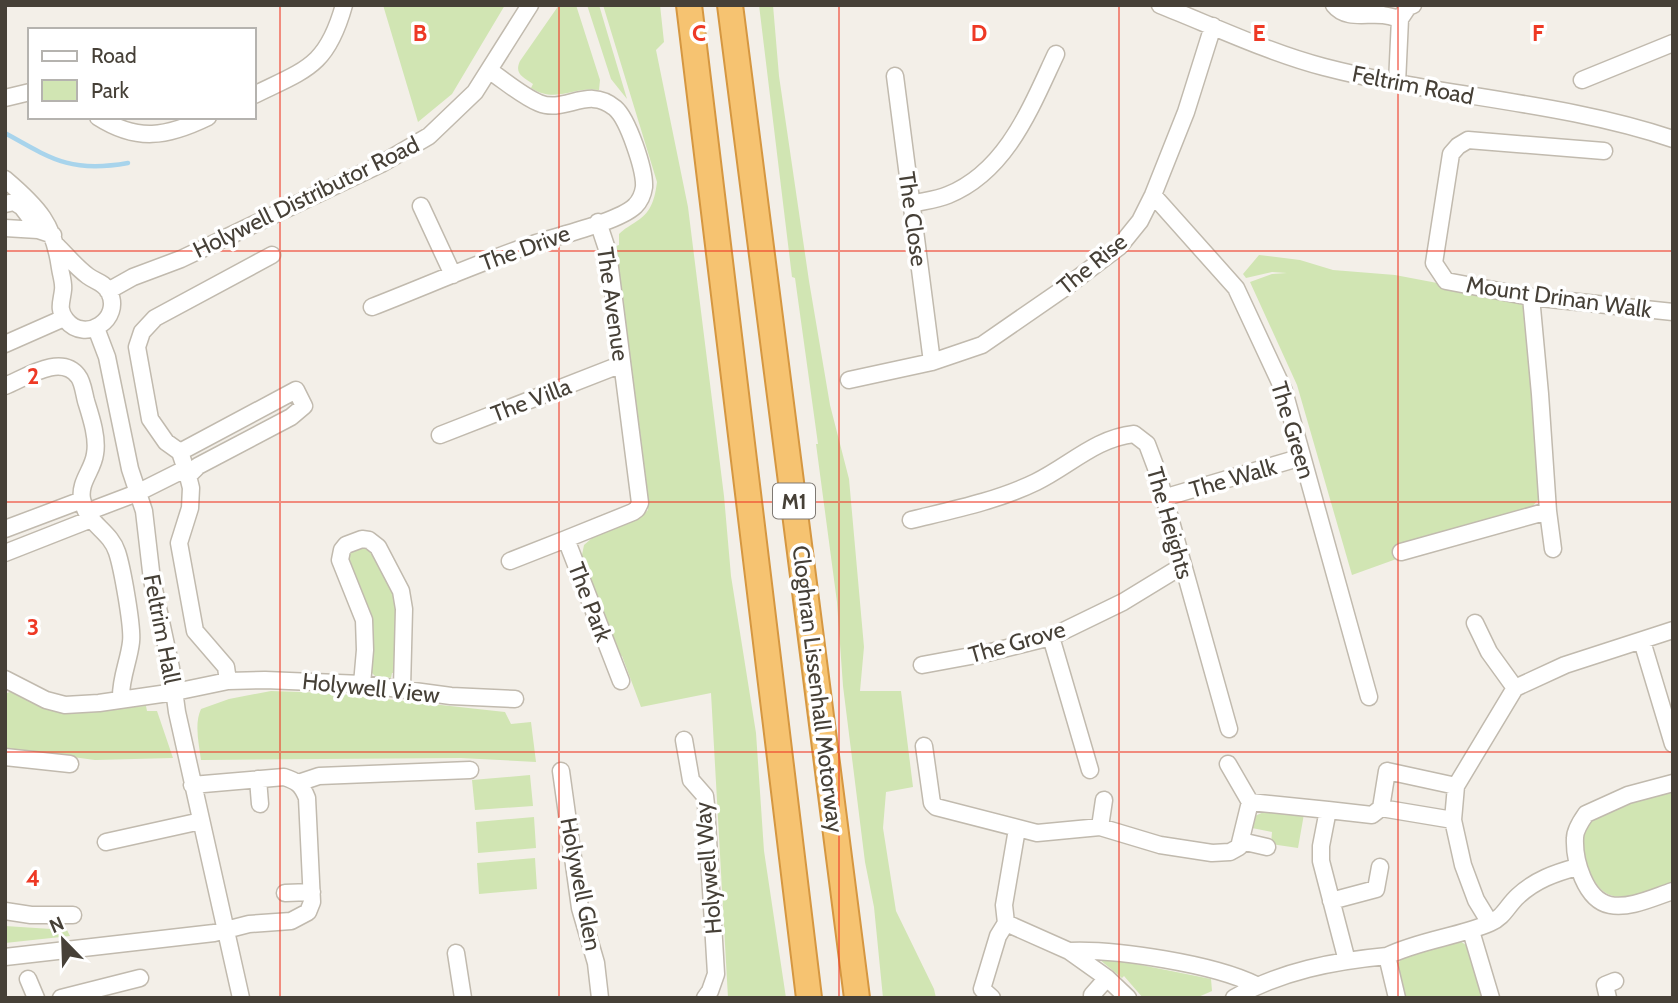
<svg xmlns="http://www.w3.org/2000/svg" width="1678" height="1003" font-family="Cabin,sans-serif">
  <rect width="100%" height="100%" fill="#f3efe8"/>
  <path fill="#d1e5b3" d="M383,5H505L452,94L418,122Z
    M559,5H576L600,80L599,90C571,86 557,104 531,88L533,84C523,77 514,74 520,61Z
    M587,5H599L627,99L611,79Z
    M603,5H660L664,42L656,50L688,207L724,496L731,576L756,733L764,851L786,998H728L711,693L641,707L622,656L618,655L581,562L582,555L584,545L592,538L639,518L648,510V495L616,246L619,245V234C625,228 630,226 637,221C652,212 655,197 657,182Z
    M759,5H773L779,76L809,281L830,405L849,479L864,647L860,691H901L913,787L886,792L883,828L896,911L934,989L936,998H883L874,907L865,862L843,686L837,602L816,444H818L795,278L792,277Z
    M1259,255L1300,260L1333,270L1395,275L1511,297L1524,306L1529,319L1542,495L1532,507L1400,543L1402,557L1352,575L1297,385L1250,282L1272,274L1287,273L1272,272L1246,278L1243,274Z
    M366,545L379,561L399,605L395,673H392L391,678L375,676L371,672L349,570L347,553Z
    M12,691L74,711L146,706L147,711H157L173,758L95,760L5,748V694Z
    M271,691L331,693L505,712L511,724L531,722L536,762L461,758L201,760C199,744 194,724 201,709L229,699Z
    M530,775L533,806L475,810L472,780Z
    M1673,788V884C1628,896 1601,915 1585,857C1582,845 1580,833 1588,821C1598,808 1654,794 1673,788Z
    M1268,810L1304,814L1298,848L1271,844L1272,832L1252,828L1255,816Z
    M534,817L536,848L478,853L476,822Z
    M535,858L537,889L479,894L477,863Z
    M5,926L67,930L70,936L5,943Z
    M1460,941L1469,947L1482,998H1405L1397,965L1401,959Z
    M1101,957L1211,979L1212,991L1196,998H1143L1124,976L1122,978L1100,960Z"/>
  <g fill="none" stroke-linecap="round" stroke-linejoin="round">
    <path stroke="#a8d4ec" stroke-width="4.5" d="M5,133C53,160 72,173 128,163"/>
    <defs>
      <path id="minor" d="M1160,5C1213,26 1270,53 1324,67C1439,97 1560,101 1673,139
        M1334,5C1346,20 1366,13 1383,15C1388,16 1394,17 1400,19
        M895,76L932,362
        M1582,80L1673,43
        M1397,83L1400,19L1408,7L1413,5
        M254,95C307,69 327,66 344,5
        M5,98L30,92
        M98,117C137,142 167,137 208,117
        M1604,151L1468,140L1458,146L1451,154L1434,263L1446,281L1531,297L1673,312
        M5,179C38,207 54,224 60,268C61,275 64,283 63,290C62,301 57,309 66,320C85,344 123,319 109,292C104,282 96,282 88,276C77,268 67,256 57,246
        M1153,195L1236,288L1284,391L1369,697
        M5,204L14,202L22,207L31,219
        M911,204C923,201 936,200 948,195C1007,171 1031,107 1056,54
        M421,206L453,275
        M5,228L38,230L53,235
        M108,291L133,277L181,259L381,164L429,136L475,92L530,5
        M372,307C426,286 480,262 536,243C560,235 618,222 635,206C640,201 643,194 644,187C645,170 628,119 615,108C588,85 565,114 539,103C522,96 505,81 490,71
        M96,328L107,357L130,469L144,511L152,580L171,668L177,712L241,998
        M5,344L64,318
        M849,380L932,362L982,345L1066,287L1119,247L1140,221L1153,195L1186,112L1213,26
        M5,386C25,378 61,353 78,376C83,382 84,394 86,401C91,417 98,438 95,454C93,470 79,482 82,499C86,524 110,530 117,552C122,567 133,627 131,642C129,661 120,679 121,699
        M440,435L622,364
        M180,452L296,390L304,406L291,417L198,466L188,476
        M1163,498L1302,457
        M1548,511L1553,549
        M87,512L137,493L185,469
        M911,520C952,510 997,501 1036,482C1069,466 1096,438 1134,434L1147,444L1156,468L1229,729
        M5,529L82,500
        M566,539L633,512L637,509L640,503L608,252L598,222
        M1401,552L1548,511L1540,394L1531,297
        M5,553L89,520
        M510,561L566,539L621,681
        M1475,623L1489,652L1515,688
        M1051,637L1090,770
        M1642,641L1673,744
        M922,665L987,653L1051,637L1123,602L1182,566
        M5,679L46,700L65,705L99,703L175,692L228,681L265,680L362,684L451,696L515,699
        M228,681L226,667L195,631L179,543L190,508L191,488L188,476L180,452L166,442L150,419L137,347L142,332L155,318L272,255
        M362,684L365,650L364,620L340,560L342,550L346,545L362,539L369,540L378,547L401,591L404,609L402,688
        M684,740L691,780L705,796L706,805L716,974L710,991L705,998
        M924,746L932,803L936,807L1037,833L1100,827L1160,845L1212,853L1230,852L1239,847L1250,802
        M5,757L70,764
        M1228,764L1250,802L1328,810
        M561,771L580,908L596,963L600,998
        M258,779L260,804
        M298,783L319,776L470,770
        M1673,783L1628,795L1586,814C1581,821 1575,830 1575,838C1574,860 1585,900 1610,905C1630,909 1654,897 1673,891
        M1453,820L1381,808L1387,771L1456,786
        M1100,827L1104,800
        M1017,829L1004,905L1006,923L1069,951L1107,978L1128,998
        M1241,841L1267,847
        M106,842L201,821
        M285,893L312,892
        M1331,901L1376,889L1380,867
        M5,911L31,915H73
        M1490,923C1504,917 1507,906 1518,896C1535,880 1555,873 1577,867
        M1471,931L1491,998
        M1069,951C1117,949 1214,964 1256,985
        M456,953L463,998
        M5,957L214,933L249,924L291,921L308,912L312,902L307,798C302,785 297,781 284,777L192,785
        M1347,961L1321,861V846L1328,810L1372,815L1381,808
        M28,979L36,998
        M1092,995L1107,978
        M61,998L140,978
        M992,998L982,989L998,936L1006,923
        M1234,998C1281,971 1334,961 1387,956
        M1397,998L1387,956C1420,940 1457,937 1490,923L1476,900L1463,865L1453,820L1456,786L1515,688L1565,665L1673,630
        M1608,998L1605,985L1615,981"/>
      <path id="highway" d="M689,5L809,998
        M730,5L857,998"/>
    </defs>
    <use href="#minor" stroke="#c1baae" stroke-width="19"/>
    <use href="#highway" stroke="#d59741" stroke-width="28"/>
    <use href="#minor" stroke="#fff" stroke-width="16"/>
    <use href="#highway" stroke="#f6c371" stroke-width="24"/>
  </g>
  <path fill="none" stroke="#ee3925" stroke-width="2" stroke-opacity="0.55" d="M280,5V998M559,5V998M839,5V998M1119,5V998M1398,5V998M5,251H1673M5,502H1673M5,752H1673"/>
  <g text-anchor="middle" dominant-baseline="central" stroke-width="7" stroke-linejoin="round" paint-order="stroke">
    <rect fill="#fff" stroke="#7e7973" stroke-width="2" x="773" y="483.5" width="42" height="35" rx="5"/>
    <g font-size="21" font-weight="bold" fill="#464037">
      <text x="794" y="501">M1</text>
    </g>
    <g font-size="23" fill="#464037" stroke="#fff">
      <text transform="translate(1413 85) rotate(11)">Feltrim Road</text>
      <text transform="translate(306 197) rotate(-26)">Holywell Distributor Road</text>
      <text transform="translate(913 219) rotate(82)">The Close</text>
      <text transform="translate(525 248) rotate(-20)">The Drive</text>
      <text transform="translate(1092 264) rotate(-39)">The Rise</text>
      <text transform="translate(1559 297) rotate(8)">Mount Drinan Walk</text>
      <text transform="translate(613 304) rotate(82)">The Avenue</text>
      <text transform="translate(531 400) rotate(-21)">The Villa</text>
      <text transform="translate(1293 430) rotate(73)">The Green</text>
      <text transform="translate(1233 478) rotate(-16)">The Walk</text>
      <text transform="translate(1170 523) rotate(74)">The Heights</text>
      <text transform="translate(590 602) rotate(69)">The Park</text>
      <text transform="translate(162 629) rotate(79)">Feltrim Hall</text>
      <text transform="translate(1017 642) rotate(-16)">The Grove</text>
      <text transform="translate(371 688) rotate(6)">Holywell View</text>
      <text transform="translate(818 689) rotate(83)">Cloghran Lissenhall Motorway</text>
      <text transform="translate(708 868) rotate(-95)">Holywell Way</text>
      <text transform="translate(581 884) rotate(79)">Holywell Glen</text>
    </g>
  </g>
  <g font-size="23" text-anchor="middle" font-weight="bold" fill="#ee3925" stroke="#fff" stroke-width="7" stroke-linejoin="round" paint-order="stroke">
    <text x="420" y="41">B</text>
    <text x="699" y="41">C</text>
    <text x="979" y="41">D</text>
    <text x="1259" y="41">E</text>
    <text x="1538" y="41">F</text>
    <text x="33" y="384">2</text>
    <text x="33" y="635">3</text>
    <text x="33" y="886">4</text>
  </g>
  <rect width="1678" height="1003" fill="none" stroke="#464037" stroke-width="14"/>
  <rect x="28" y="28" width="228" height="91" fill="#ffffff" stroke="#b5b3af" stroke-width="2"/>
  <rect x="42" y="51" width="35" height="10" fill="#ffffff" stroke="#b5b3af" stroke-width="2"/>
  <text x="91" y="63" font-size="21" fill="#464037">Road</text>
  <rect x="42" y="80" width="35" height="21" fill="#d1e5b3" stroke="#b5b3af" stroke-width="2"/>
  <text x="91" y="98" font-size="21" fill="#464037">Park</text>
  <g transform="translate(63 940) rotate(337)" stroke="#ffffff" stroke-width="5" paint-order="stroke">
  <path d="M0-5L12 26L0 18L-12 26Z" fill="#464037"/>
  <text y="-10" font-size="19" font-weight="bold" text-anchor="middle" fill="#464037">N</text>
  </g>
</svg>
